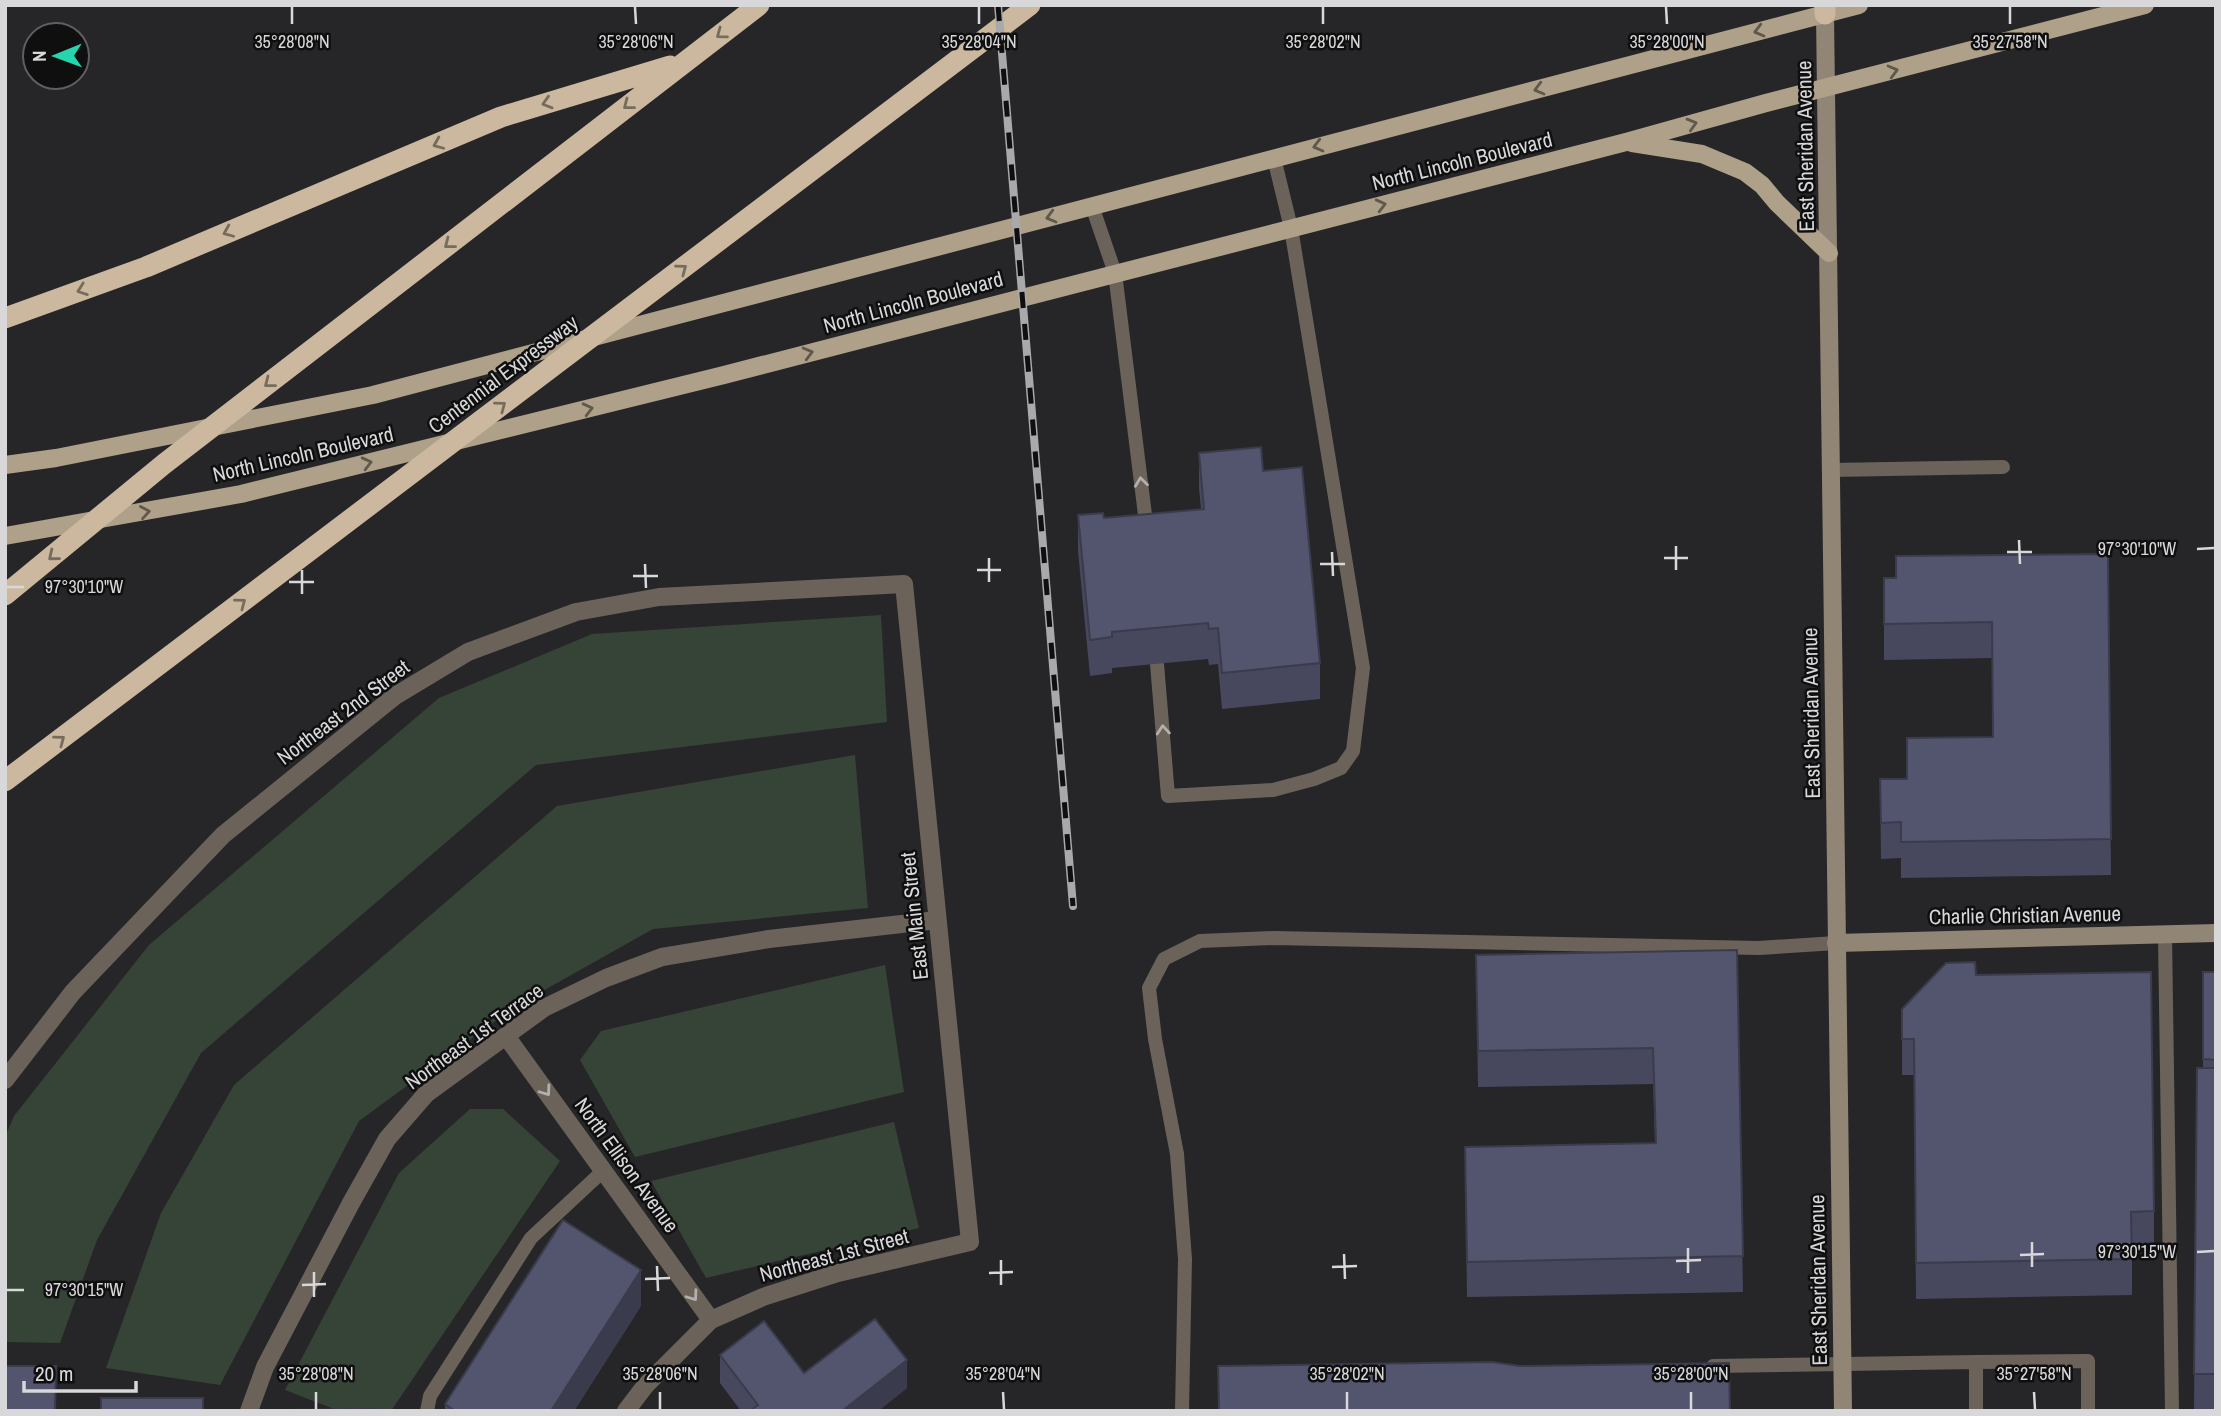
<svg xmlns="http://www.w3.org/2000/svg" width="2221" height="1416" font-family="'Archivo Narrow',sans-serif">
  <rect width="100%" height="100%" fill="#262628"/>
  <path fill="#364437" d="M881,615L887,722L536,765L201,1053L97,1240L60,1343L5,1342V1137L14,1116L149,945L439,698L592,634Z
    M855,755L868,908L653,929L516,1006L359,1121L220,1385L106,1368L161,1213L234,1085L557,806Z
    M885,965L904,1092L635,1157L580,1060L601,1031Z
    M470,1109H503L560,1161L391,1411H339L285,1390L399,1173Z
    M894,1122L919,1228L706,1278L651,1181Z"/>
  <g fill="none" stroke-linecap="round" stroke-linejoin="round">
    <path stroke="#6b6359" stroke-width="14" d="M1092,206L1115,273L1147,531
      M1831,470L2003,467
      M1157,664L1168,796L1273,790L1314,779L1341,768L1353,751L1363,668L1291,228L1274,158
      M2165,935L2172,1411
      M1976,1362L2088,1361V1411
      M1713,1366L1976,1362V1411
      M427,1411L430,1396L531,1238L603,1171
      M1182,1411L1185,1259L1177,1154L1155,1039L1149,988L1164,959L1200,941L1274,938L1759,948L1836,943"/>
    <path stroke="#6b6359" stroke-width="18" d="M506,1036L711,1320
      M5,1080L73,992L223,835L395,696L468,652L576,612L659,597L904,584L970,1242L838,1273L763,1297L711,1320L645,1386L626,1411
      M249,1411L265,1367L351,1203L387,1139L426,1094L544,1008L606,978L662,957L769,939L937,920"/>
    <path stroke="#918575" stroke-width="18" d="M1825,14L1843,1411
      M1836,943L2216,933"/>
    <path stroke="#afa08a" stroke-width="18" d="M1632,143L1702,154L1745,172L1762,185L1777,203L1829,253
      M5,465L56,458L373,395L1859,5
      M5,536L241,494L724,375L1626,142L1766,103L2145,5"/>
    <path stroke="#cbb89e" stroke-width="21" d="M1825,14V5
      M5,318L146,267L501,117L670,66
      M5,595L164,464L759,5
      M5,781L1030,5"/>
    <defs>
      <path id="rail" d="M998,5L1073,906"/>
    </defs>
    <use href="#rail" stroke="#a9a9ab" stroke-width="8"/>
    <use href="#rail" stroke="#0f0f10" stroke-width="5" stroke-dasharray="16" stroke-linecap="butt"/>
  </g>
  <path fill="#47485e" d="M1199,453L1263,471L1320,663V699L1222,709L1218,664L1209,665L1208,659L1112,668V673L1090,676L1078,551V515L1104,518L1201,509L1199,488Z
    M2108,554L2111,875L1901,878V858L1881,859L1880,779H1907V738L1993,737L1992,658L1884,660V578H1896Z
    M1737,950L1743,1292L1467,1297L1465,1147L1655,1143L1653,1084L1478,1087L1476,955Z
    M2203,972H2216V1410H2194L2197,1068H2203Z
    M1976,975L2154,1211V1247H2132V1295L1916,1299L1914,1075H1902V1009Z
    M641,1306L574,1411H445V1404Z
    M720,1355L804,1373L907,1388L878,1411H741L720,1383Z"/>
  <path fill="#3a3b4c" d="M641,1270V1306L574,1411H551Z
    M907,1360V1388L878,1411H842Z"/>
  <path fill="#53546d" stroke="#3a3b4c" stroke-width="2" d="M1261,447L1263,471L1302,467L1320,663L1222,673L1218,628L1209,629L1208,623L1112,632V637L1090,640L1078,515L1103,513L1104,518L1204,509L1199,453Z
    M2108,554L2111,839L1901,842V822L1881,823L1880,779H1907V738L1993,737L1992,622L1884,624V578H1896V556Z
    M1737,950L1743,1256L1467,1262L1465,1147L1656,1143L1653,1048L1478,1051L1476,955Z
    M1975,962L1976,975L2151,972L2154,1211L2131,1212L2132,1259L1916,1263L1914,1039H1902V1009L1946,963Z
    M2203,972H2216V1060L2203,1059Z
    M2197,1068H2216V1374H2194Z
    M563,1220L641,1270L551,1411H455L445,1404Z
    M875,1319L907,1360L842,1411H750L758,1405L720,1355L764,1321L804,1373Z
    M1492,1362L1520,1366L1729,1363L1730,1411H1219L1218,1366Z
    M5,1366H56L55,1411H5Z
    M101,1398H203V1411H101Z
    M378,1409V1411H283V1410Z"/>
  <defs><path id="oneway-chevron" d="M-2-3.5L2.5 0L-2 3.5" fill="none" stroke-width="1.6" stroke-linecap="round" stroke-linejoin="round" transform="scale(1.75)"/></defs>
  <g stroke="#5f584d">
    <use href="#oneway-chevron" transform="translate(1759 31) rotate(165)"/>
    <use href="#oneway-chevron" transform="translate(1893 71) rotate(-15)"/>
    <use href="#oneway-chevron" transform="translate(1539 89) rotate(165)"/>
    <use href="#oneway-chevron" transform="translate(1692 124) rotate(-16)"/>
    <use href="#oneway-chevron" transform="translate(1318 146) rotate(165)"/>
    <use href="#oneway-chevron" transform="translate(1381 205) rotate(-14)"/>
    <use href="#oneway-chevron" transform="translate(1051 217) rotate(165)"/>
    <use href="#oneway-chevron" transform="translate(808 353) rotate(-15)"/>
    <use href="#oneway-chevron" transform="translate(588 409) rotate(-14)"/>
    <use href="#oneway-chevron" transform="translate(367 463) rotate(-14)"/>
    <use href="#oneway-chevron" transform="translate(145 512) rotate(-10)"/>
  </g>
  <g stroke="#766c5e">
    <use href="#oneway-chevron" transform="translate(721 34) rotate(143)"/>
    <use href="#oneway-chevron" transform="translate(547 103) rotate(163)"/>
    <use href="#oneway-chevron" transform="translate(628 105) rotate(142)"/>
    <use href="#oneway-chevron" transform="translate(438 144) rotate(157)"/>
    <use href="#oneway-chevron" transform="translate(228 232) rotate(157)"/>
    <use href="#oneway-chevron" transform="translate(449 244) rotate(142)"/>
    <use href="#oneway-chevron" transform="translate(682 269) rotate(-37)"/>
    <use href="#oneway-chevron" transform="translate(82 290) rotate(160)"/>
    <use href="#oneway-chevron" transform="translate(269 383) rotate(142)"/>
    <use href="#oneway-chevron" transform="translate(501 406) rotate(-37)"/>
    <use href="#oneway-chevron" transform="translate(53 556) rotate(141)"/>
    <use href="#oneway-chevron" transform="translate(241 603) rotate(-37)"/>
    <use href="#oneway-chevron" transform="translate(60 740) rotate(-37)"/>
  </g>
  <g stroke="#b2afad">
    <use href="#oneway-chevron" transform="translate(1141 482) rotate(-97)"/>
    <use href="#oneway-chevron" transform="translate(1163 730) rotate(-95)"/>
    <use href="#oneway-chevron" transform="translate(546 1091) rotate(54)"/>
    <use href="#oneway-chevron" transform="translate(693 1296) rotate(54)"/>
  </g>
  <path fill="none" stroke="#d8d8da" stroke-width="2.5" d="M292,7V24M635,7L636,24M979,7V24M1323,7V24M1666,7L1667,24M2010,7V24M2019,540L2020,564M1676,546V570M2197,549L2214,548M1332,552L1333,576M2007,552H2032M989,558V582M1664,558H1688M645,564L646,588M1320,564H1345M302,570V594M977,570H1001M633,576H658M289,582H314M7,587H24M2032,1242V1267M1688,1248V1273M2197,1252L2214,1251M1344,1254L1345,1279M2020,1255L2044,1254M1001,1260V1285M1676,1261L1701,1260M657,1266L658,1291M1332,1267L1357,1266M314,1272V1297M989,1273L1013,1272M645,1279L670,1278M302,1285L326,1284M7,1290H24M316,1392V1409M660,1392V1409M1003,1392L1004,1409M1347,1392V1409M1691,1392V1409M2034,1392L2035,1409"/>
  <g text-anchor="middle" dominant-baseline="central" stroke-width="5" stroke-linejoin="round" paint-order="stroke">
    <g font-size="21" fill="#d8d8da" stroke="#0f0f10">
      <text transform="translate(1805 146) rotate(-91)">East Sheridan Avenue</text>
      <text transform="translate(1462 161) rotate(-14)">North Lincoln Boulevard</text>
      <text transform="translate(913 302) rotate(-15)">North Lincoln Boulevard</text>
      <text transform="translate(503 374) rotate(-37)">Centennial Expressway</text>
      <text transform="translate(303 454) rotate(-13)">North Lincoln Boulevard</text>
      <text transform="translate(343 712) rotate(-37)">Northeast 2nd Street</text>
      <text transform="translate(1811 713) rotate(-91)">East Sheridan Avenue</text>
      <text transform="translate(2025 915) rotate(-1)">Charlie Christian Avenue</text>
      <text transform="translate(914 916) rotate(-96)">East Main Street</text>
      <text transform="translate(474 1036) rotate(-36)">Northeast 1st Terrace</text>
      <text transform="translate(627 1165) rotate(54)">North Ellison Avenue</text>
      <text transform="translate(834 1255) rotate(-15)">Northeast 1st Street</text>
      <text transform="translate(1818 1280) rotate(-91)">East Sheridan Avenue</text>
    </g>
  </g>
  <g font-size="18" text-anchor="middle" fill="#d8d8da" stroke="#0f0f10" stroke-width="5" stroke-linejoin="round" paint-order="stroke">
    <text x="292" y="48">35°28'08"N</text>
    <text x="636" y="48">35°28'06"N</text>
    <text x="979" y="48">35°28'04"N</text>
    <text x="1323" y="48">35°28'02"N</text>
    <text x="1667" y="48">35°28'00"N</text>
    <text x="2010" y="48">35°27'58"N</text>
    <text x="2137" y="555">97°30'10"W</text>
    <text x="84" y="593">97°30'10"W</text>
    <text x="2137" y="1258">97°30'15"W</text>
    <text x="84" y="1296">97°30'15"W</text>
    <text x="316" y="1380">35°28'08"N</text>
    <text x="660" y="1380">35°28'06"N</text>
    <text x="1003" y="1380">35°28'04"N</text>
    <text x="1347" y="1380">35°28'02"N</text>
    <text x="1691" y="1380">35°28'00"N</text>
    <text x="2034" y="1380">35°27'58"N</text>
  </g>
  <rect width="2221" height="1416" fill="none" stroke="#d8d8da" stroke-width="14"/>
  <g transform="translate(56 56) rotate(269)"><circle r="33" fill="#0f0f10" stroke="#5f5f61" stroke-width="2"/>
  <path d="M0-5L12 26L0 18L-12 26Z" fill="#25d5ae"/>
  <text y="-10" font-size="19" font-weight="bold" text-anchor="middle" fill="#d8d8da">N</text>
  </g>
  <path d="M24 1381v10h112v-10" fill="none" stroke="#d8d8da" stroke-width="3.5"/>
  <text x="35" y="1381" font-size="21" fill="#d8d8da" stroke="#0f0f10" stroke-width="5" paint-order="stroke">20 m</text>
</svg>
